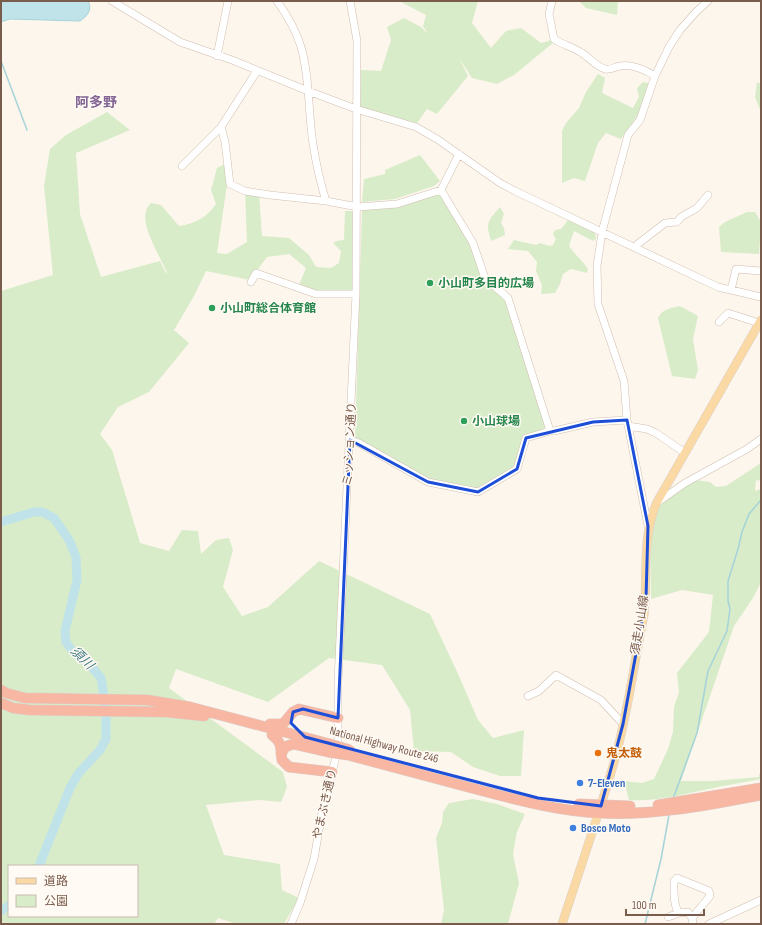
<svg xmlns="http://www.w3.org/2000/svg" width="762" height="925" font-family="'Sofia Sans Condensed','Noto Sans JP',sans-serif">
  <rect width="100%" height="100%" fill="#fdf6ec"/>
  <path fill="#d8ecc9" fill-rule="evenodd" d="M399,1H478L472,23L491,48L506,31L521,28L541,43L552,40L553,43L514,75L497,84L472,78L459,58L468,76L437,114L427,109L417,123L356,107L361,70L381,71L391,40L387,27L404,18L421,27L428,34L423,26L426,15Z
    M579,1H618L617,15L586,8Z
    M598,74L605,78L602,93L633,108L639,97L637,88L643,82L651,84L640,112L621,139L606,133L598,143L585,181L574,178L562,183V131L566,123L579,108L586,92Z
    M757,82L761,84V112L755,97Z
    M107,112L130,130L76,153L80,214L101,277L160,261L166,273H167C161,257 141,228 146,211C147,208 149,205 151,203L161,205L179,226C195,224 207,217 216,204L211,190L217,168L225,164L228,178L217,253L227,254L247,242L245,191L259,193L262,236L289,238L309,255L316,267L331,268L339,263L341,251L333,243L336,241L344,240L345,211H356L354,294L324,296L299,285L306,268L289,254L267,257L250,280L206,271L194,296L174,330L189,343L149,392L118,407L100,434L112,450L140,543L169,551L182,530L198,531L201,554L216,540L229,538L233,550L223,587L242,616L268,607L319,561L430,614L459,676L478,720L493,738L524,730L521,776H500L473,767L451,752L414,751L410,710L382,665L329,658L268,702L176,669L169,688L283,772L287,787L281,802L259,800L206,805L224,855L280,864L282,890L299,898L284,924H237L218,918L214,924H1V291L53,275L44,186L50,149L66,135ZM9,866H137V916H9Z
    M420,155L440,181L434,186L395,199L362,202L364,179L385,174V170Z
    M437,193L441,195L472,248L483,280L505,298L546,426L544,429L524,436L514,467L476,489L429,479L355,438L362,211L367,208Z
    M500,207L504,214L501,223L504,228L505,235L491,241C485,222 488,221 500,207Z
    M747,212H755L761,222L759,254L721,252L719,227L725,222Z
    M568,220L592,230L595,233L596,239L593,241L574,231L569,246C575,255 582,260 588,269L587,273L571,269L563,274L560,284L555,293L541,294L542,285L536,271L537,262L528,251L508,249L514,240L536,245L540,243L550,246L553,245L556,239L553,234L555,230L561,229Z
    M680,306L698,316L693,339L698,370L695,379L672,376L658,318C662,309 671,308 680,306Z
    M761,463V478L758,481L756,480L755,491L761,489V582L753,598L734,626L681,781H713L759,777V774H761V779C747,782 732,784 718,787C688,793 659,802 629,800L624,781L642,783L654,779L668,749L673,732L674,707L679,692L677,673L709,632L713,595L682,590L651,599L650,527L661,503L674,493L696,480L710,482L716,487L726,486Z
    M473,799L497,804L525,814L517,832L513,854L519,883L508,924H441L444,910L436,838L442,823L443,812L449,803Z"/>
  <path fill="#bfe3e8" stroke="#a5d3da" d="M1,1H88C93,10 87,16 80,21L10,19L1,22Z"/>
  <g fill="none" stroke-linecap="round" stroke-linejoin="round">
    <path stroke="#a5d3da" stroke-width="1.5" d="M1,61L27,130
      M673,799L697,733L708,671L727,631L730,609L728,601V581L738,549L742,532L749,514L761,500
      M645,924L661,859L669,815"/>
    <path stroke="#bfe3e8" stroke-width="9" d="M1,522L34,512H42L54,518L69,540L76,557L77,580L65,631L66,642L73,652L90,665L101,678L106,710V739L100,750L78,774L70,788L39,866
      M1,911L9,905"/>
    <defs>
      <path id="minor" d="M112,1L180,42L232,60L308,91L356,109L416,127L437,139L500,183L515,191L718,287L761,297
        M277,1C287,15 296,30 301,47C310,78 308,112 313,144C316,163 320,182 326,201
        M552,1L549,14L554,39C563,45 573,47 582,53C590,58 595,66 605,69C610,70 615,67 620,66C632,64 646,70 655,76
        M217,56L228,1
        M221,127L225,142L230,184L245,191L270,195L326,201L358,207L397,204L441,190L459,154
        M182,166L221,127L257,71
        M441,190L473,243L485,278L508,298L550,431
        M634,247L665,223L677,222L681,217L697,208L708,195
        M251,282L256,273L316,294H356
        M731,290L736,269L761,271
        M719,322L728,313L759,323
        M628,426L647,429L656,433L685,453
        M350,440L359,443L428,482L478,492L517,469L526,438L550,431H554L593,422L627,420
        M658,502L685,483L747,449L761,439
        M648,526L627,420L624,381L598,304L597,266L602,232L628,135L640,120L655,76L669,47L680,30L696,12L708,1
        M528,696L539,691L556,675L601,700L623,724
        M668,917L679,913
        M692,918L710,896L709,891L677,878L674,881C674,891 673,905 679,913L688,912L692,918L693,924
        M291,924L300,903L314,859L323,807L338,749V681L356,294L357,41L350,1
        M709,924L761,900"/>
      <path id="major" d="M562,924C580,869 599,814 615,759C628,712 634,663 644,615C648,576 641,539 657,502L761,320"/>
      <path id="highway" d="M1,690L6,693L25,698L147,700L190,707L330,744
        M1,703L13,708L30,710L166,712L204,716
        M270,724H283L293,712L299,709L338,718
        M272,735C283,743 280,748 282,760L289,767L332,772
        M281,754L285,747L293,744L328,752
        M348,755C388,766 428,776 468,787C511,798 554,811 599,813C653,816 708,805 761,795
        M579,804L630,806
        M658,805L761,788"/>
    </defs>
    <use href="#minor" stroke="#d1beb0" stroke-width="8"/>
    <use href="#major" stroke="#dad1cd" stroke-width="9"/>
    <use href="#highway" stroke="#dad1cd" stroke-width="11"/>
    <use href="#minor" stroke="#fff" stroke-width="7"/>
    <use href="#major" stroke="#fbd9a5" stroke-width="8"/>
    <use href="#highway" stroke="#f7b7a3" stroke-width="10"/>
    <defs>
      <path id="highway-bridge" d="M330,744L350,750
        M328,752L348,755"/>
    </defs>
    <use href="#highway-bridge" stroke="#dad1cd" stroke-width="11" stroke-linecap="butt"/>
    <use href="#highway-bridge" stroke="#f7b7a3" stroke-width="10"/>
  </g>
  <path fill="none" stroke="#1d4ed8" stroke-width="3" stroke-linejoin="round" d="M627,420L648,526L646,599L623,724L601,806L538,798L305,737L291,723L293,712L303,709L338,718L350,440L428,482L478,492L517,469L526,438L593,422Z"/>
  <g fill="#2e9e5b" stroke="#fffaf3" stroke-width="1.5">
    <circle cx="430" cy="283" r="4"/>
    <circle cx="212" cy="308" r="4"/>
    <circle cx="464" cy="421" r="4"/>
  </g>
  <circle fill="#e8710a" stroke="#fffaf3" stroke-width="1.5" cx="598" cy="753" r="4"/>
  <g fill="#3f7fe0" stroke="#fffaf3" stroke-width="1.5">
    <circle cx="580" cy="783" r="4"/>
    <circle cx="573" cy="828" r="4"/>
  </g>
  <g text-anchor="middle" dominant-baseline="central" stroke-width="3" stroke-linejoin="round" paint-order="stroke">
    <g font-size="12" font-weight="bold" fill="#27864d" stroke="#fffaf3" text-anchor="start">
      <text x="438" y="283">小山町多目的広場</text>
      <text x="220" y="308">小山町総合体育館</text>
      <text x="472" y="421">小山球場</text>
    </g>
    <g font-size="12" fill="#7a5c4d" stroke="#fffaf3">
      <text transform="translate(350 444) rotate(-87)">ミッション通り</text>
      <text transform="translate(640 625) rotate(-81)">須走小山線</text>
      <text transform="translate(384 745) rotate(15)">National Highway Route 246</text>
      <text transform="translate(325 804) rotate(-77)">やまぶき通り</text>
    </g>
    <g font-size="12" font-weight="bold" fill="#c56008" stroke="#fffaf3" text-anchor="start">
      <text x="606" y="753">鬼太鼓</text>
    </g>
    <g font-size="12" font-weight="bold" fill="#366cbe" stroke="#fffaf3" text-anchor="start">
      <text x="588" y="783">7-Eleven</text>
      <text x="581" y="828">Bosco Moto</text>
    </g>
    <g font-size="13" font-style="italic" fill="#437c86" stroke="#fffaf3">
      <text transform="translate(82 658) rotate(44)">須川</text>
    </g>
    <g font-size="14" font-weight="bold" fill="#846695" stroke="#fffaf3">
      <text x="96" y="102">阿多野</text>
    </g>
  </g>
  <rect width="762" height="925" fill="none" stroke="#7a5c4d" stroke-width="4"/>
  <rect x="8" y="865" width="130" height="52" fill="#fffaf3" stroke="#cabbb1"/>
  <rect x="16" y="878" width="20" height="6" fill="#fbd9a5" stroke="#cabbb1"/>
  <text x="44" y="885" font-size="12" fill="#7a5c4d">道路</text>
  <rect x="16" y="895" width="20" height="12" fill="#d8ecc9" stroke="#cabbb1"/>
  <text x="44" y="905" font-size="12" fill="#7a5c4d">公園</text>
  <path d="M626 909v6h78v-6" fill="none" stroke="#7a5c4d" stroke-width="2"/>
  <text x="632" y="909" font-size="12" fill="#7a5c4d" stroke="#fffaf3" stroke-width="3" paint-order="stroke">100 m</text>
</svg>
